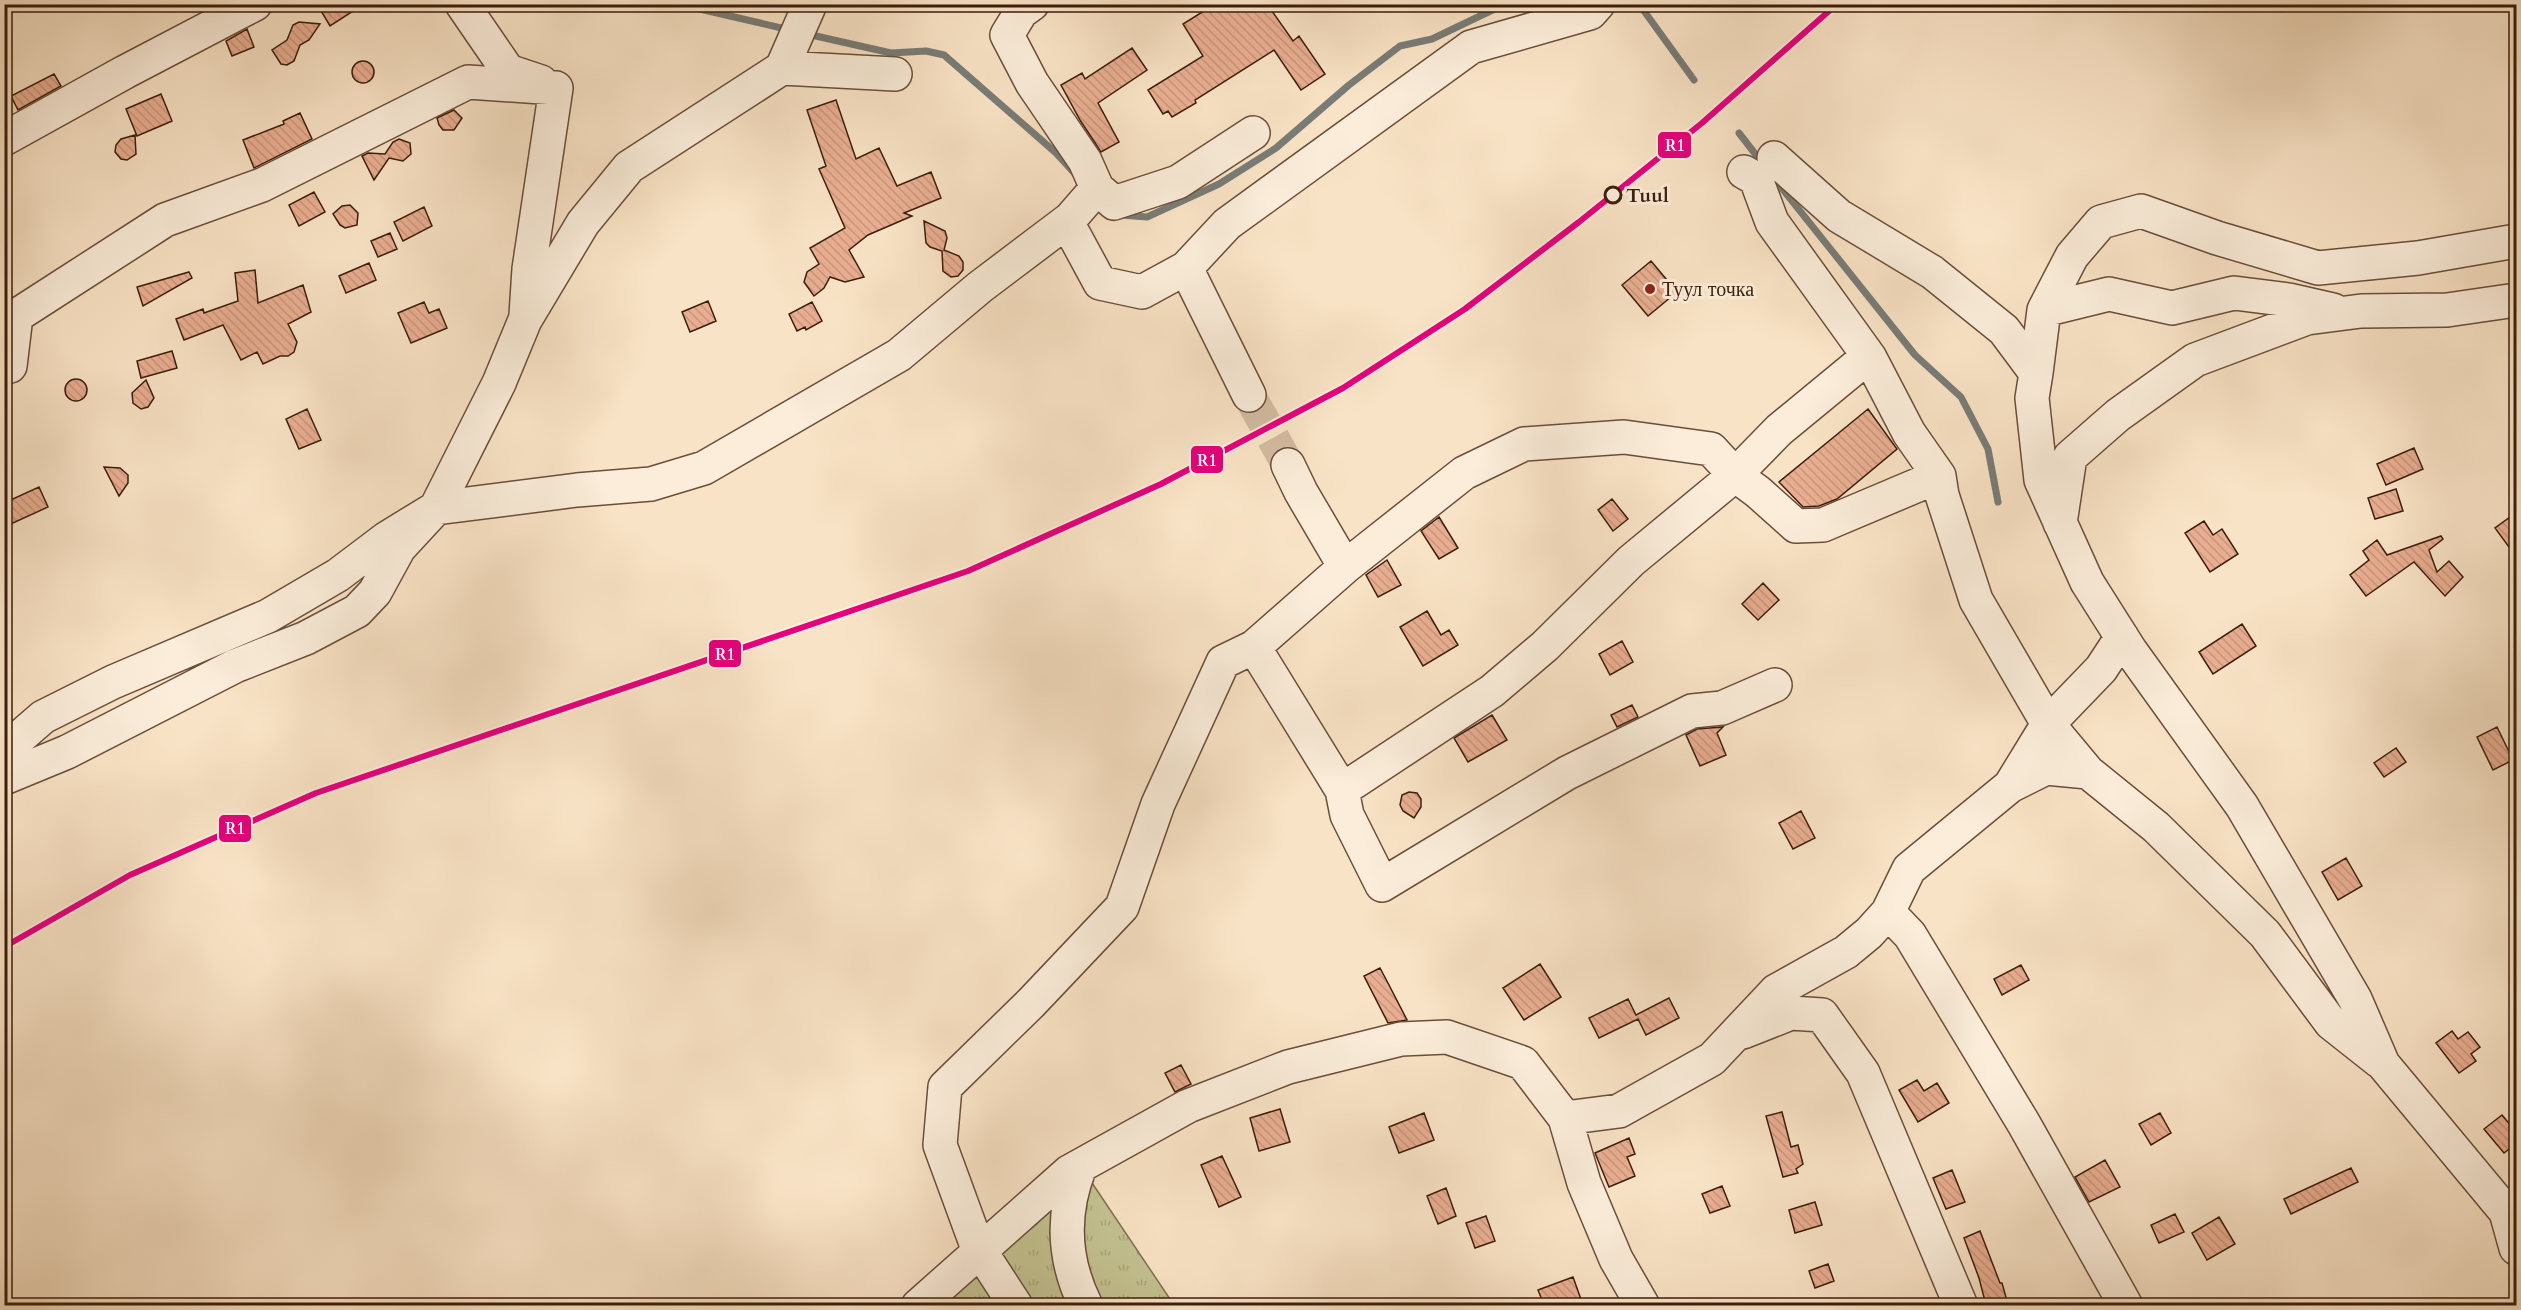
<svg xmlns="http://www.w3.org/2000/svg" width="2521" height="1310" font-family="Cardo,serif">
  <defs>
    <pattern id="park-tufts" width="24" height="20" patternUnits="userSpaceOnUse" patternTransform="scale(1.5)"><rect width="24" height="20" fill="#c4c291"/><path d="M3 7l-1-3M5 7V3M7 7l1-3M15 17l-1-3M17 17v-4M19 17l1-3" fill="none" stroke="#a9a67c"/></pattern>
    <pattern id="building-back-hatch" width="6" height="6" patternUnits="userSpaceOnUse" patternTransform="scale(1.5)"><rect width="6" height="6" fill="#e9ae91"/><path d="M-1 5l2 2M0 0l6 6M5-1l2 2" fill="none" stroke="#c9957c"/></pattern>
  </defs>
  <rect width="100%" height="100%" fill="#f9e3c6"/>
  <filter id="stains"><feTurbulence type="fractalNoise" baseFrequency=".00333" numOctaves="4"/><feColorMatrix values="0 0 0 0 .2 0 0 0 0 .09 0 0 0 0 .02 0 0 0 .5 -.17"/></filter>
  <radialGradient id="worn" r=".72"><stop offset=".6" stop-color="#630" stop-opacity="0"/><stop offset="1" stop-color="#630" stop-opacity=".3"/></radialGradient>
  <path fill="url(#park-tufts)" stroke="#80704e" stroke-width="1.5" d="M1082,1168L1174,1305L896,1306Z"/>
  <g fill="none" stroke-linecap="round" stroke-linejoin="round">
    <path stroke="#797c77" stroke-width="7" d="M678,4L790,30
      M1639,4L1694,80
      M807,34L891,53L926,51L944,55L1055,152L1076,175
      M1739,133L1763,164
      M1773,177L1915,355L1961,397L1988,449L1998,502
      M1121,215L1147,217L1219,184L1276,148L1349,85L1400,46L1432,39L1505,4"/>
  </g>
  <path fill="url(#building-back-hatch)" stroke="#3b1d0c" stroke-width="1.5" d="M317,4H364L330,26Z
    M1215,4H1267L1293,41L1299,36L1325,74L1301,90L1274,50L1195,100L1196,103L1172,117L1168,111L1163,114L1148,90L1203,56L1183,24Z
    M299,22L320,24L309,40L300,45L294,61L287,65L281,64L272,50L287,40L293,25Z
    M247,29L254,47L232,56L226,41Z
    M1132,48L1147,70L1098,103L1119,142L1101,152L1080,120L1061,85L1082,73L1085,79Z
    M352 72a11 11 0 1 1 22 0a11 11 0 1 1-22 0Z
    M54,74L61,86L18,110L11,96Z
    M161,94L172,121L137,136L126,109Z
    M836,100L856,159L879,148L897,186L931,172L941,198L904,213L912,216L868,235L849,250L864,277L845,282L830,277L824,288L814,296L804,282L807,272L819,264L810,248L845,228L819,169L826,166L807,110Z
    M454,110L462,118L454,130H443L439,125L437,118Z
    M300,113L312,139L254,168L243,140L284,124L283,121Z
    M135,135L136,154L127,160L121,159L115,152L116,145L121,139Z
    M399,139L410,143L411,154L403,161L389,158L374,180L362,156L368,153L385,154L393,142Z
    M314,192L325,212L299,226L289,205Z
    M350,205L358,213L357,225L345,228L340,225L333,214L342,206Z
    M424,207L432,226L403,241L394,222Z
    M924,221L945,231L947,238L944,250L959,256L963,262V270L958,276L951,277L943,271L942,251L930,247L926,243Z
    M390,233L397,249L378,257L371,241Z
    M1651,261L1677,292L1648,316L1622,285Z
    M369,263L376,280L346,293L339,276Z
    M255,270L258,303L303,285L311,312L288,324L297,342L294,352L288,356H280L263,364L257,352L241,360L223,325L184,340L176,319L203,309L204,313L238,301L235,273Z
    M189,272L192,278L143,306L137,287Z
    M708,301L716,321L690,332L682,312Z
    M424,302L429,313L439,309L447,328L411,343L398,313Z
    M812,302L822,321L806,330L805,327L797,331L789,314Z
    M172,351L177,368L141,378L137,361Z
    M65 390a11 11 0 1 1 22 0a11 11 0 1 1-22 0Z
    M146,380L154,398L148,407L141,409L133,403L132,393Z
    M307,409L321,440L299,449L286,419Z
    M1868,409L1897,449L1837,499L1819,506L1803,507L1779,482Z
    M2414,448L2423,469L2386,485L2377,464Z
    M104,467L120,468L128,475V483L119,496Z
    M39,487L48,507L4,527V503Z
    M2396,489L2403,511L2375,519L2368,498Z
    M1612,499L1628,519L1613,531L1598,510Z
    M2517,512V558L2495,528Z
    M1439,517L1458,548L1439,559L1421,531Z
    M2204,521L2213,535L2222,529L2238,554L2210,572L2185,533Z
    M2441,536L2443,539L2429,550L2437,572L2449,561L2463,577L2445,596L2414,562L2366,596L2350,575L2369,560L2363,551L2377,540L2387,555Z
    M1387,560L1401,585L1378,597L1366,575Z
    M1763,583L1779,600L1758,620L1742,604Z
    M1427,611L1441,635L1449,630L1458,645L1423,666L1400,627Z
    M2242,624L2256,646L2213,674L2199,652Z
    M1622,641L1633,662L1610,675L1599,654Z
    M1632,705L1638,717L1617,727L1611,715Z
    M1492,715L1507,740L1468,762L1454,738Z
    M1723,727L1717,733L1726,755L1700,766L1686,735L1697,729Z
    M2497,727L2513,760L2493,770L2477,737Z
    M2396,748L2406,762L2384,777L2374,763Z
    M1409,792L1417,793L1421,799V807L1414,818L1403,811L1400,805L1402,795Z
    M1801,811L1815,838L1793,849L1779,823Z
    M2346,858L2362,886L2338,900L2322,872Z
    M1540,964L1561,997L1524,1020L1503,988Z
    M2021,965L2029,980L2002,995L1994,979Z
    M1380,968L1389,985L1407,1020L1388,1023L1364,976Z
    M1669,998L1679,1018L1646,1035L1638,1019L1599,1038L1589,1018L1628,999L1636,1015Z
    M2452,1031L2458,1039L2468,1032L2480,1047L2471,1054L2476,1061L2459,1073L2436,1043Z
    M1181,1065L1191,1084L1175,1092L1165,1073Z
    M1917,1080L1924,1091L1937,1083L1949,1103L1918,1122L1899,1090Z
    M1280,1109L1290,1142L1259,1151L1250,1118Z
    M1782,1112L1791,1147L1798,1145L1803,1164L1796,1169L1798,1173L1783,1177L1766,1116Z
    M1424,1113L1434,1140L1399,1153L1389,1127Z
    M2160,1113L2171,1133L2151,1145L2139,1124Z
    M2502,1115L2517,1133V1143L2504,1153L2484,1129Z
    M1629,1138L1635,1154L1627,1157L1635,1176L1609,1187L1595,1153Z
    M1222,1156L1241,1197L1219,1207L1201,1165Z
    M2105,1160L2120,1187L2089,1202L2075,1177Z
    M2351,1168L2358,1182L2291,1214L2284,1199Z
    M1952,1170L1965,1202L1946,1209L1933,1178Z
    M1722,1186L1730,1206L1710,1213L1702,1194Z
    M1446,1188L1456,1216L1438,1224L1427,1196Z
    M1815,1202L1822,1225L1795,1233L1789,1210Z
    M2175,1214L2184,1232L2159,1243L2151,1225Z
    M1486,1216L1495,1241L1475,1248L1466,1223Z
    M2219,1217L2235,1244L2207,1260L2192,1233Z
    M1980,1231L2000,1283H2002L2007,1301L1990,1305H1986L1979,1278L1964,1238Z
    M1828,1264L1834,1281L1815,1288L1809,1271Z
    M1573,1277L1583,1305H1544L1538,1290Z"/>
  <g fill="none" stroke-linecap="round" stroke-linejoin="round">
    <path stroke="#d3bba1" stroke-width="33" stroke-dasharray="33 16" stroke-linecap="butt" d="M1249,395L1288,465"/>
    <defs>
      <path id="minor" d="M462,4L508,71L541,82
        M1032,4L1021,12L1007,35L1032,83L1085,161L1097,188L1114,203L1178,182L1253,133
        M782,68L810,4
        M4,139L125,72L255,4
        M1774,158L1839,216L1932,272L2004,330L2036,373L2032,398L2041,480L2087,582L2130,650L2242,806L2355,999L2383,1064L2506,1212
        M1744,172L1756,179L1772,222L1870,358L1909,433L1939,476
        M1067,222L1100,283L1142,292L1186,268L1227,224L1471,47L1590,13L1598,4
        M1186,268L1249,395
        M2044,310L2109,294L2172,308L2234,293L2289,300L2333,310
        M10,366L16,316L165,220L262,185L468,82L556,88L529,269L526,315
        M2036,373L2044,310L2072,256L2101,222L2141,211L2217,238L2318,268L2418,258L2516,241
        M1288,465L1301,492L1345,567
        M2060,523L2070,457L2118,415L2195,360L2307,318L2361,311L2447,310L2516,300
        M1775,685L1722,708L1692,711L1567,773L1382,885L1347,815L1342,790L1254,647L1345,567L1464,473L1524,444L1624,437L1711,449L1735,475L1779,430L1858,365L1870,358
        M4,751L43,717L113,682L268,616L338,575L387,538L436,508L577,490L651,484L704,468L899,355L980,287L1070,219L1097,188
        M4,778L67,752L235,666L306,638L357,611L375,592L399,548L436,508L499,383L525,320L583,223L629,167L782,68L895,74
        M2010,786L2048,724L2101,669L2122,637
        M1342,790L1492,691L1545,646L1631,561L1735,475L1758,492L1796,526L1823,525L1939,476L1942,495L1976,600L2048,724L2088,772
        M1888,912L1910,935L2024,1124L2126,1306
        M1743,1032L1791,1013L1822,1015L1863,1073L1961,1306
        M1565,1118L1619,1111L1712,1059L1776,991L1846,952L1869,933L1888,912L1909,869L2010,786L2046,768L2088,772L2156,827L2265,934L2331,1023L2379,1061
        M1080,1167C1061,1214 1063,1260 1086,1306
        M2516,1203L2506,1212L2516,1248
        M918,1306L1069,1172L1188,1106L1288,1067L1401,1039L1447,1037L1523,1063L1565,1118L1584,1183L1616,1259L1643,1306
        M1016,1306L977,1246L940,1145L945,1087L1031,1003L1122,907L1158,804L1223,662L1254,647"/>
    </defs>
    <use href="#minor" stroke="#6a4e3a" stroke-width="36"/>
    <use href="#minor" stroke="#fbedda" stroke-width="33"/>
    <defs>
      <path id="rail-1" d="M4,947L130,875L316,793L968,571L1161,484L1343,388L1465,309L1579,222L1702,123L1837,4"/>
    </defs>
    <use href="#rail-1" stroke="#fbedda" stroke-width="10"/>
    <use href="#rail-1" stroke="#e5007d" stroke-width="6"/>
  </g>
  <circle fill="#fbedda" stroke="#3b1d0c" stroke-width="3" cx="1613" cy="195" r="8"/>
  <circle fill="#8f2418" stroke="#fbedda" stroke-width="2" cx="1650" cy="289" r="6"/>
  <g text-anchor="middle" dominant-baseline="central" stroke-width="6" stroke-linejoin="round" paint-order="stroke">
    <g font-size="20" font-weight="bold" fill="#3b1d0c" stroke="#fbedda" text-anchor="start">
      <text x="1626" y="195">Tuul</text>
    </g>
    <g font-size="20" fill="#3b1d0c" stroke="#fbedda" text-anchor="start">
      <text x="1662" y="289">Туул точка</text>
    </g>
  </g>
  <g stroke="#fbedda" stroke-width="2">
    <rect x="1657" y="131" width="35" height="28" rx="6" fill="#e5007d"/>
    <rect x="1190" y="445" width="34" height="29" rx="6" fill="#e5007d"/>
    <rect x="708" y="639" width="34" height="29" rx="6" fill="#e5007d"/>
    <rect x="218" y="814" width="34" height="29" rx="6" fill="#e5007d"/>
  </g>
  <g font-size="16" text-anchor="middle" font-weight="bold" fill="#fff">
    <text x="1675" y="151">R1</text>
    <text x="1207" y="466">R1</text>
    <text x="725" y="660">R1</text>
    <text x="235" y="834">R1</text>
  </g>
  <rect width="2521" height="1310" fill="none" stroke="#f9e3c6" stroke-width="24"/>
  <rect x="6" y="6" width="2509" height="1298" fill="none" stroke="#3b1d0c" stroke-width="3"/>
  <rect x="12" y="12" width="2497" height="1286" fill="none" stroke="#3b1d0c" stroke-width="1.5"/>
  <rect width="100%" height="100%" filter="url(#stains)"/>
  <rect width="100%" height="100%" fill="url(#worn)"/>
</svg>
